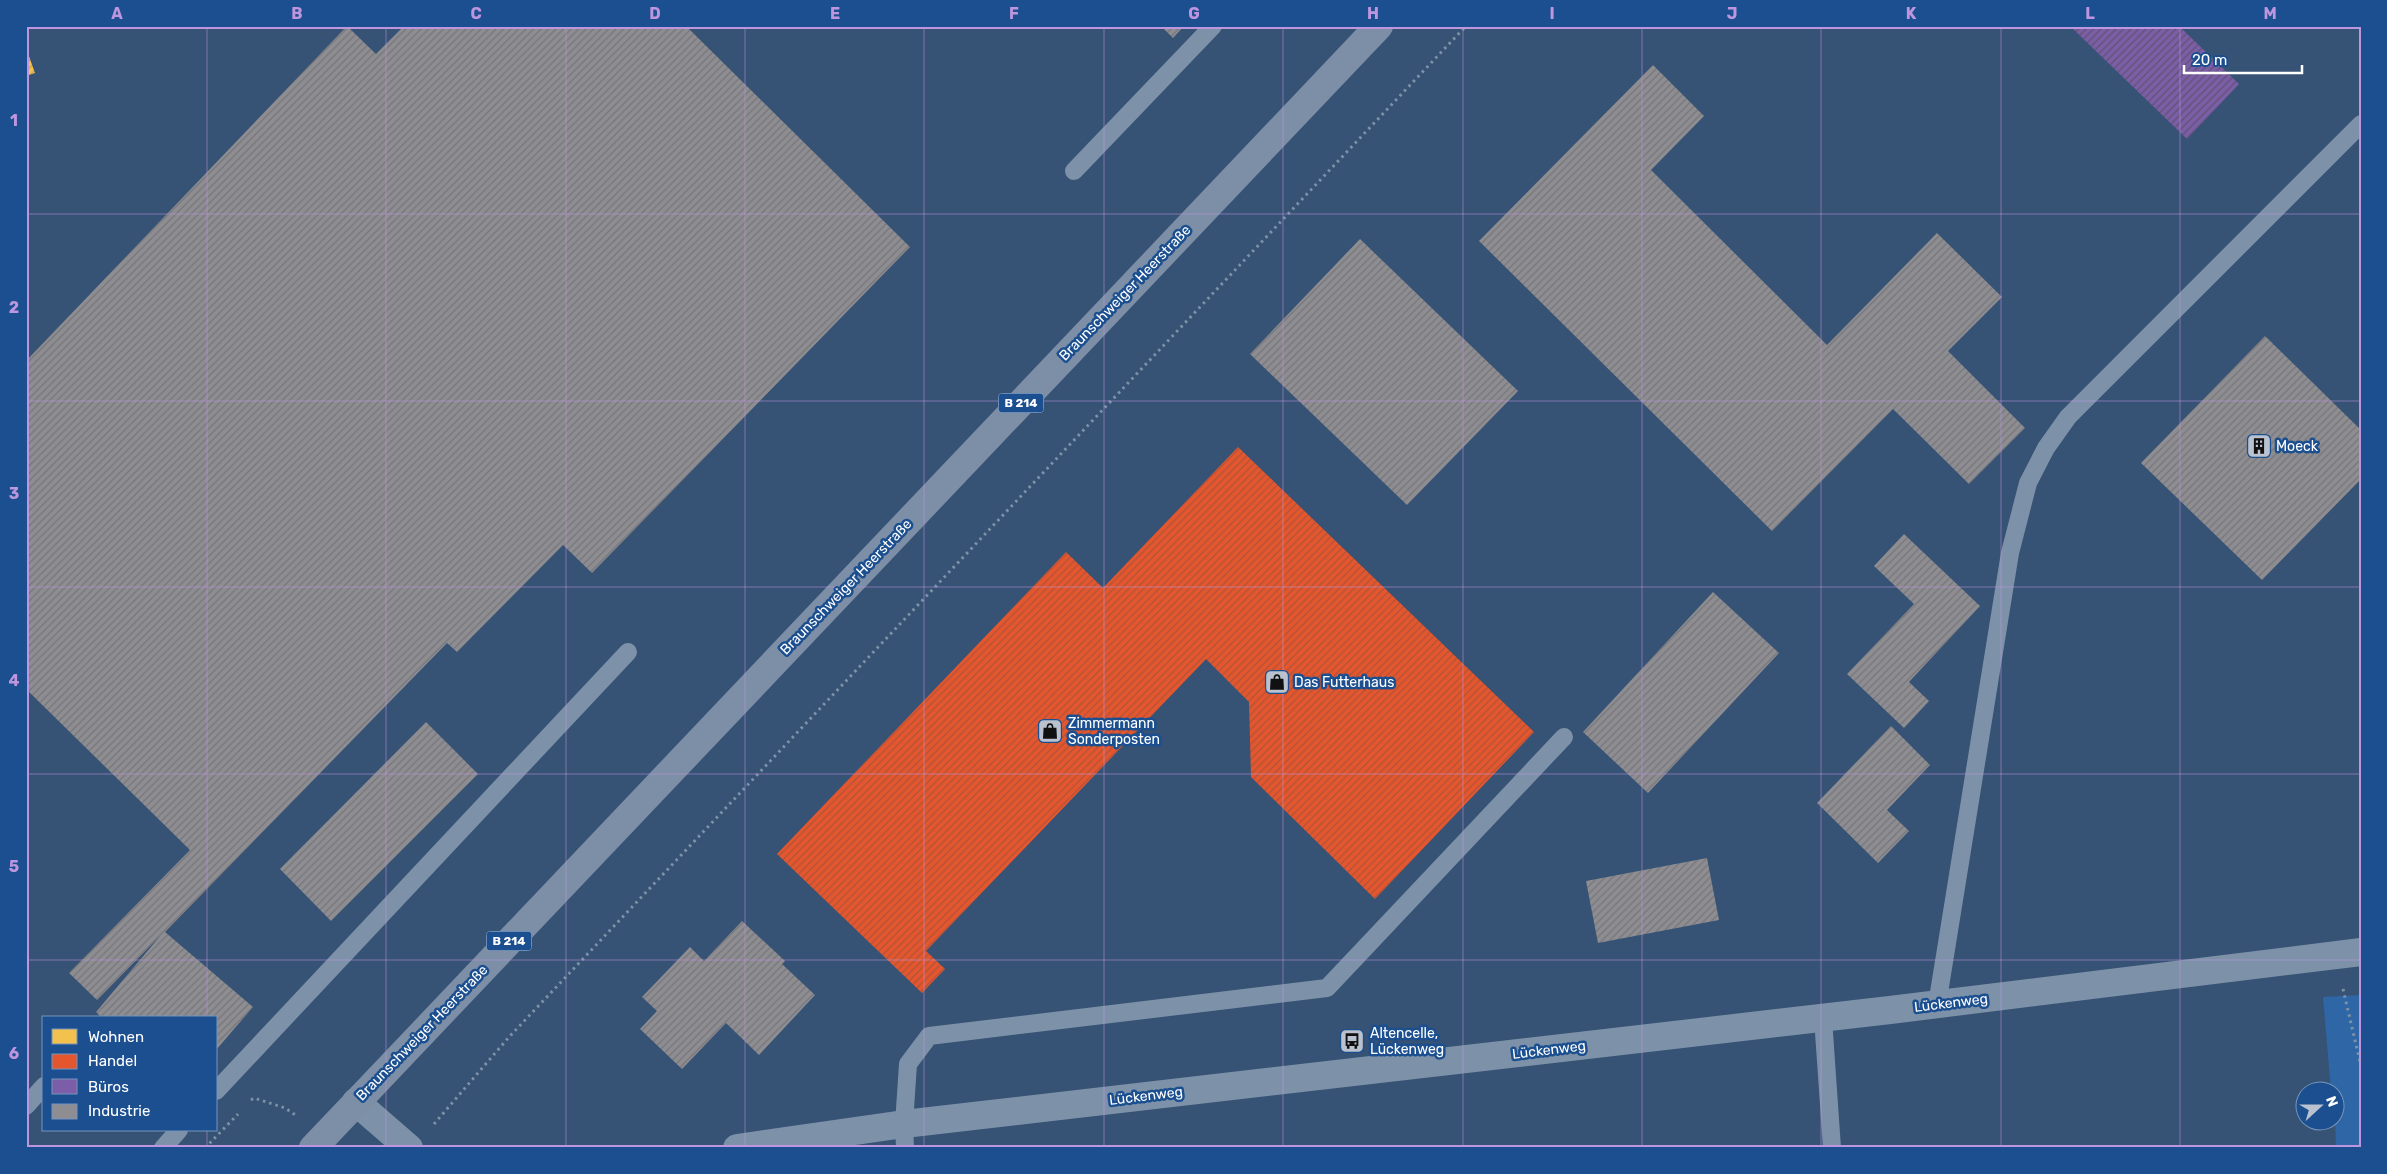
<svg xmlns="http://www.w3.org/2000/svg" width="2387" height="1174" font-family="Rubik,sans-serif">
  <defs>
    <pattern id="homes-hatch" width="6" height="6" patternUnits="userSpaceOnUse" patternTransform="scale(1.25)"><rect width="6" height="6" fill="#f2c14e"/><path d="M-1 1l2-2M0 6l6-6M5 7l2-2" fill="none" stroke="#c8a44e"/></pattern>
    <pattern id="shops-hatch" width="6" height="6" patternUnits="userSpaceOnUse" patternTransform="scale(1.25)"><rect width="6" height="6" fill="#e4572e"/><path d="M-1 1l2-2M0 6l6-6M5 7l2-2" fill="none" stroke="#af5338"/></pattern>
    <pattern id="offices-hatch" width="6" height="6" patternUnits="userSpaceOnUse" patternTransform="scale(1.25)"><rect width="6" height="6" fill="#7b5ea7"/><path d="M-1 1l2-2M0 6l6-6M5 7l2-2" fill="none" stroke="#5f5370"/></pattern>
    <pattern id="industry-hatch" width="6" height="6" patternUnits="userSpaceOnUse" patternTransform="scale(1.25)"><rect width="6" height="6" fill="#8d8d92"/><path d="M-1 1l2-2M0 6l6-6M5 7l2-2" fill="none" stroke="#76767a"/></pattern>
  </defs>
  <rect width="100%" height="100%" fill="#365274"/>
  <path fill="#2f66a5" d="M2361,995V1148H2336L2334,1092L2331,1091L2323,997Z"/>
  <path fill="url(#homes-hatch)" d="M26,48L35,73L26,76Z"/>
  <path fill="url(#shops-hatch)" d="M1238,447L1534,732L1375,899L1251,777L1249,702L1206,659L926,951L945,969L922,993L777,854L1066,552L1103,588Z"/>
  <path fill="url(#offices-hatch)" d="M2070,26H2179L2239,84L2187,139Z"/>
  <path fill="url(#industry-hatch)" d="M347,26L376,54L404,26H691L689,29L910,247L592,573L563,545L457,652L447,643L165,932L253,1007L216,1050V1018H102L96,1012L161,935L97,1000L69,973L190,850L26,689V361Z
    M1161,26H1184L1173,38Z
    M1653,65L1704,116L1651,170L1827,345L1937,233L2002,297L1948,351L2025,428L1969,484L1893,409L1772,531L1479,241Z
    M1360,239L1518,391L1407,505L1250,354Z
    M2265,336L2361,430V479L2262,580L2141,463Z
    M1904,534L1980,606L1909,682L1929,701L1904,728L1847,674L1914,604L1874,566Z
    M1713,592L1779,653L1648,793L1583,732Z
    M426,722L478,774L331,921L280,869Z
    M1891,726L1930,765L1887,810L1909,831L1878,863L1817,803Z
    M1707,858L1719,920L1598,943L1586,881Z
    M742,921L785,961L782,964L815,995L759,1055L726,1023L682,1069L640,1029L657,1011L642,997L690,947L704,961Z"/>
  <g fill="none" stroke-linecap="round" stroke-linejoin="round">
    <path stroke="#7d92a8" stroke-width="3" stroke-dasharray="2.5 4" stroke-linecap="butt" d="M2343,989L2361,1066
      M251,1100L254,1098L285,1108L297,1116
      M434,1124L509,1037L1466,26
      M205,1148L238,1114"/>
    <path stroke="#7d92a8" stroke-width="18" d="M1074,171L1213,26
      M1937,1005L2010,553L2028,483L2046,448L2068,417L2361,124
      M1823,1018L1832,1148
      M216,1091L628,652
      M26,1106L44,1086
      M163,1148L179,1130
      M905,1148L904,1124L908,1064L929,1036L1327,988L1564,737"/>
    <path stroke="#7d92a8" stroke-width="28" d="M356,1102L409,1148
      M737,1148L904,1124L1890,1010L2361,952"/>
    <path stroke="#7d8ea7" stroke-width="28" d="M313,1148L1379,26"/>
  </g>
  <path fill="none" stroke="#bd96df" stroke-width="1" stroke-opacity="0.55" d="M207,26V1018M386,26V1148M566,26V1148M745,26V1148M924,26V1148M1104,26V1148M1283,26V1148M1463,26V1148M1642,26V1148M1821,26V1148M2001,26V1148M2180,26V1148M26,214H2361M26,401H2361M26,587H2361M26,774H2361M26,960H2361M207,1130V1148"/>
  <defs>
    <symbol id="building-square" viewBox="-11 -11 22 22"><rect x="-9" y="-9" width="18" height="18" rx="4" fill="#b9c2ce" stroke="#1b4f8f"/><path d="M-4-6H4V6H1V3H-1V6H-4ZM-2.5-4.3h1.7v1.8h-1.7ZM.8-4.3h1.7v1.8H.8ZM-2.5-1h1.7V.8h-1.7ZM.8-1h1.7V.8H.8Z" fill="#111"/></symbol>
    <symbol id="shop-square" viewBox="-11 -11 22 22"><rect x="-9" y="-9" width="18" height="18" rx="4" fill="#b9c2ce" stroke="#1b4f8f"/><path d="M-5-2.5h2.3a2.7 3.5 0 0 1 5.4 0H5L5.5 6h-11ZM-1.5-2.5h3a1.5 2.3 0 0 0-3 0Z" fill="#111"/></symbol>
    <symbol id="bus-square" viewBox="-11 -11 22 22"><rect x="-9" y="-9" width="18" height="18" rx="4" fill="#b9c2ce" stroke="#1b4f8f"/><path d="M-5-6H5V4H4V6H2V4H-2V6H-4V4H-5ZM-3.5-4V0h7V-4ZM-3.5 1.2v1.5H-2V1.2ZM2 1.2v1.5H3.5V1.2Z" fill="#111"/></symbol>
  </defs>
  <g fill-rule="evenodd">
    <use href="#building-square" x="2245" y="432" width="28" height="28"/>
    <use href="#shop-square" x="1263" y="668" width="28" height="28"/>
    <use href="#shop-square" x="1036" y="717" width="28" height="28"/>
    <use href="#bus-square" x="1338" y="1027" width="28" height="28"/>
  </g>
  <g text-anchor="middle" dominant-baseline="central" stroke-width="5" stroke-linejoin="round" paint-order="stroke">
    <g fill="#1b4f8f" stroke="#bbcadd" stroke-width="1">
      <rect x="998.5" y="393.5" width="45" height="19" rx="4"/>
      <rect x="486.5" y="931.5" width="45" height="19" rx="4"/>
    </g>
    <g font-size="12" font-weight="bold" fill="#fff">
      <text x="1021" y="403">B 214</text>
      <text x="509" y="941">B 214</text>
    </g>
    <g font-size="14" fill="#fff" stroke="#1b4f8f">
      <text transform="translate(1125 293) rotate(-46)">Braunschweiger Heerstraße</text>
      <text transform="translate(846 587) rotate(-46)">Braunschweiger Heerstraße</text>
      <text transform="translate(1951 1003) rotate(-7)">Lückenweg</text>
      <text transform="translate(422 1033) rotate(-46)">Braunschweiger Heerstraße</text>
      <text transform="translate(1549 1050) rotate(-7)">Lückenweg</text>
      <text transform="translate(1146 1096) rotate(-7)">Lückenweg</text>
    </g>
    <g font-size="14" fill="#fff" stroke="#1b4f8f" text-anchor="start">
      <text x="2276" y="446">Moeck</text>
      <text x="1294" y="682">Das Futterhaus</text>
      <text x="1068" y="723">Zimmermann<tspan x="1068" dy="16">Sonderposten</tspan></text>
      <text x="1370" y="1033">Altencelle,<tspan x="1370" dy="16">Lückenweg</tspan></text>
    </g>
  </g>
  <rect width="2387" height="1174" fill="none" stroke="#1b4f8f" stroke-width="55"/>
  <rect x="42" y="1016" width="175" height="115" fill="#1b4f8f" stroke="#7695bc"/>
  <rect x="52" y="1029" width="25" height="15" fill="#f2c14e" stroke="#7695bc"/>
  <text x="88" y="1042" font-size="15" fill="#ffffff">Wohnen</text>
  <rect x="52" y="1054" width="25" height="15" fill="#e4572e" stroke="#7695bc"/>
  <text x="88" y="1066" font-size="15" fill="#ffffff">Handel</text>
  <rect x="52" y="1079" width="25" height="15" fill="#7b5ea7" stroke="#7695bc"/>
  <text x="88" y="1092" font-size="15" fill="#ffffff">Büros</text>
  <rect x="52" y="1104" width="25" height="15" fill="#8d8d92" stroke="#7695bc"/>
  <text x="88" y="1116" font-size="15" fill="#ffffff">Industrie</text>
  <g transform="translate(2320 1106) rotate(69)"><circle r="24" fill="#1b4f8f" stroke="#7695bc"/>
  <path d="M0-4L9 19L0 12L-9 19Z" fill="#b9c2ce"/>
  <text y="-8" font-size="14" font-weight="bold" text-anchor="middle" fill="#ffffff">N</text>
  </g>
  <path d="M2184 65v8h118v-8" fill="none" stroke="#ffffff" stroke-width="2.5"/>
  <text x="2192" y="65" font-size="15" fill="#ffffff" stroke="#1b4f8f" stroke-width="4" paint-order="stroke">20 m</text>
  <rect x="28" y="28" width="2332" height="1118" fill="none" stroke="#bd96df" stroke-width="2"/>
  <g font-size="16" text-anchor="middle" font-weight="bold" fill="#bd96df">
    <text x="117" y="19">A</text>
    <text x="297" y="19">B</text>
    <text x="476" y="19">C</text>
    <text x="655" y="19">D</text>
    <text x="835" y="19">E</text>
    <text x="1014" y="19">F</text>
    <text x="1194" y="19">G</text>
    <text x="1373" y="19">H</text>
    <text x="1552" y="19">I</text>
    <text x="1732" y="19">J</text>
    <text x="1911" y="19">K</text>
    <text x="2090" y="19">L</text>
    <text x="2270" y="19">M</text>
    <text x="14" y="126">1</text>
    <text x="14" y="313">2</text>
    <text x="14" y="499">3</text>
    <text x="14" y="686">4</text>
    <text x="14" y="872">5</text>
    <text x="14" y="1059">6</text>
  </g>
</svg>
